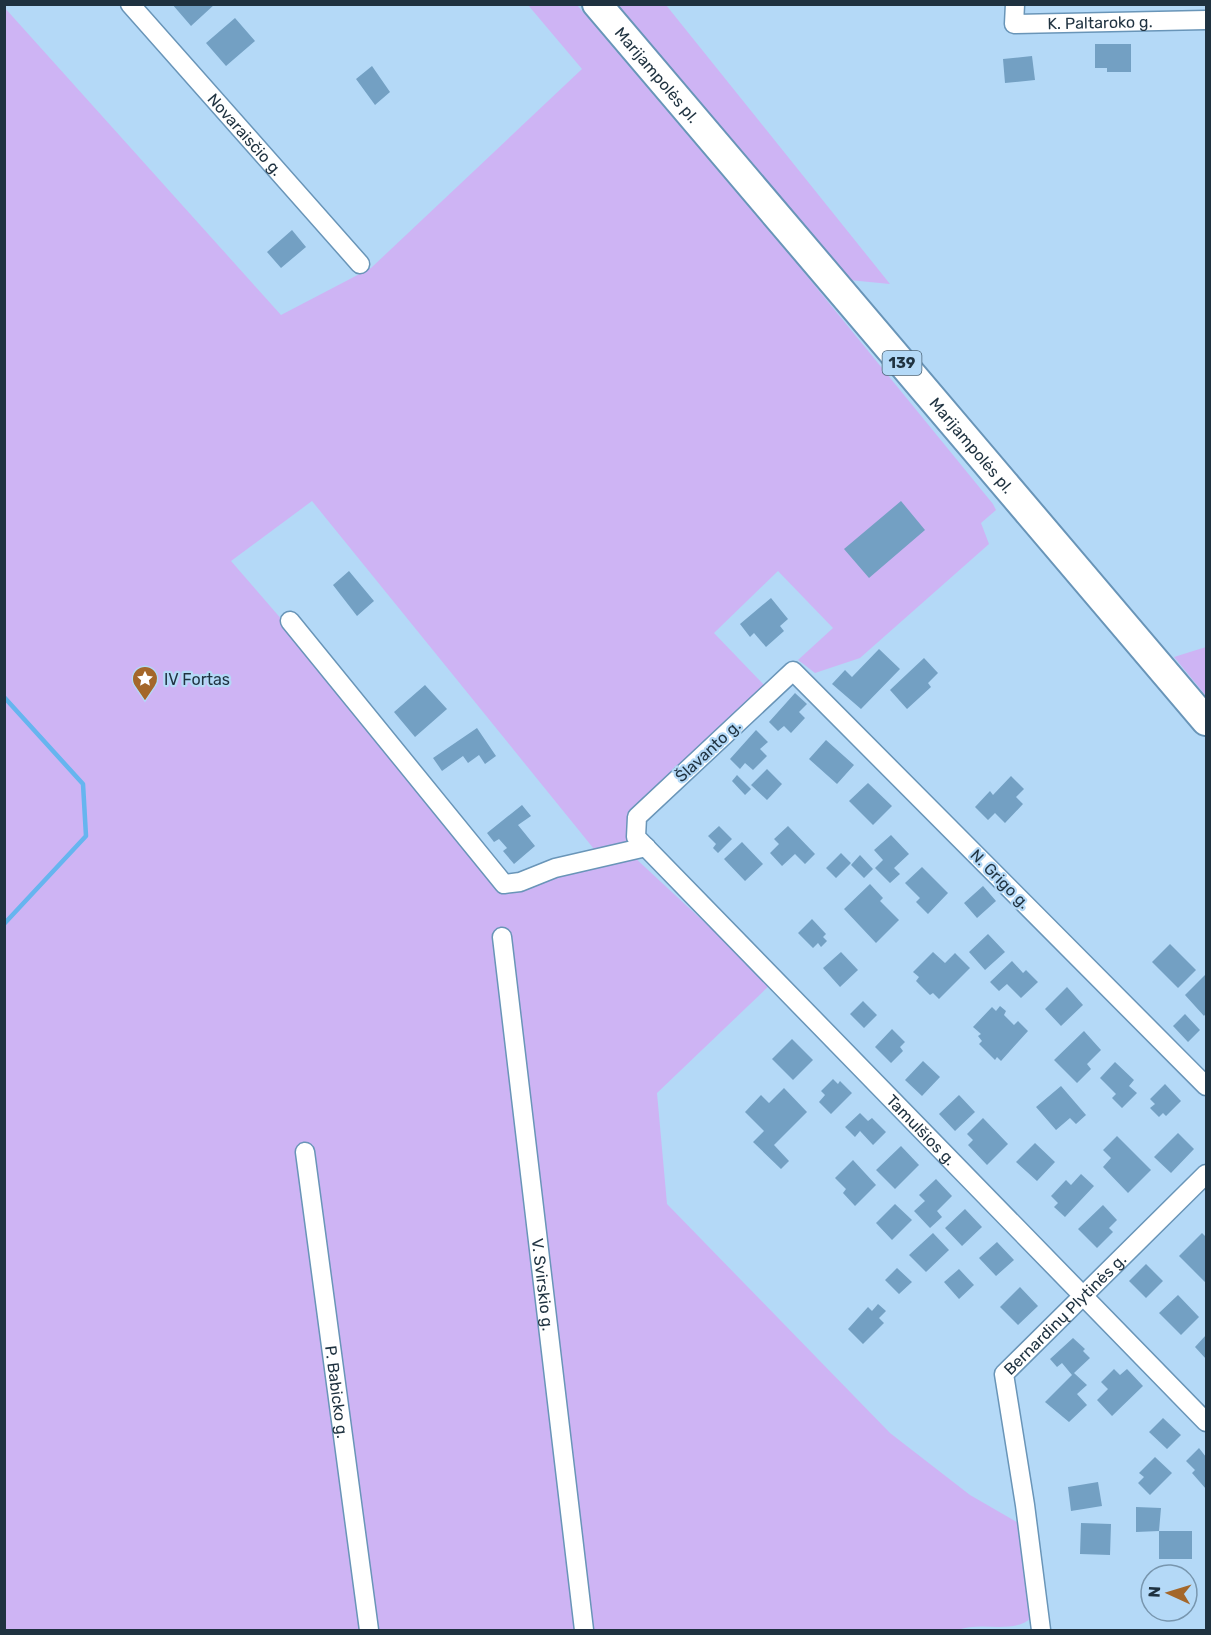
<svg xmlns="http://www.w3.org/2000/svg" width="1211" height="1635" font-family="Rubik,sans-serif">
  <rect width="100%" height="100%" fill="#b4d9f7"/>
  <path fill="#ceb4f4" d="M528,5H577L798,265L993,504L996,510L981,523L989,544L860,658L815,673L798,660L833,628L778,571L714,633L767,688L631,812L627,844L594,849L312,501L231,561L328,673L499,885L633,856L771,984L657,1093L667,1204L890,1433L970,1495L1020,1524L1032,1617C1015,1635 981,1621 958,1630H5L4,7L281,315L371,268L582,69Z
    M616,5H666L890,284L849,280Z
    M1206,647V696L1174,657Z"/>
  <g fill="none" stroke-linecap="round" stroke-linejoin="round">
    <path stroke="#66b5ef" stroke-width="4.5" d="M4,697L83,784L86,836L4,924"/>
  </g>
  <path fill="#73a0c3" d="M172,4H215L191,26Z
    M235,18L255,41L226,66L206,43Z
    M1095,44H1131V72H1107V68H1095Z
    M1032,56L1035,80L1005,83L1003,59Z
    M372,66L390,92L375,105L356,79Z
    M292,230L306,247L281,268L267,252Z
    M901,501L925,530L869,578L844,549Z
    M349,571L374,601L357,616L333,585Z
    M771,598L788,619L780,626L784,631L766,647L754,633L750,637L740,624Z
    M879,649L900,669L861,709L832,684L845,670L852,677Z
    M924,658L938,673L928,683L931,687L907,709L890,690Z
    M425,685L447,709L415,737L394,712Z
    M795,693L807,704L799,712L805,718L791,733L784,726L778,731L769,722Z
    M477,728L496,756L485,764L479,755L468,763L463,756L442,771L433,758Z
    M756,730L768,742L760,749L767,756L753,770L745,763L740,769L730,759Z
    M826,740L854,765L837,784L809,759Z
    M767,769L782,784L767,800L751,785Z
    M737,775L751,789L745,795L732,781Z
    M1011,776L1024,789L1016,797L1023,804L1005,823L995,813L988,820L975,807L990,791L993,795Z
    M868,783L892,806L873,825L849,801Z
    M522,805L531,816L518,825L535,846L514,864L503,851L507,848L499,839L494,842L487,833Z
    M719,826L732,839L718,853L713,848L716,844L708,836Z
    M788,826L815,854L805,864L795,854L782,866L770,853L779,844L774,839Z
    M891,835L909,854L894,868L900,874L890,883L875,868L883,860L874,850Z
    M742,842L763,864L745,881L724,859Z
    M841,853L851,863L836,878L826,868Z
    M860,855L873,869L864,878L851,865Z
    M922,867L948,893L928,914L916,902L920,898L905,883Z
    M870,884L883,898L880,901L899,920L876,943L844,909Z
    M983,886L996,901L977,918L964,903Z
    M812,919L826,934L823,937L827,941L821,947L818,943L813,948L798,933Z
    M988,934L1005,952L985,970L969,952Z
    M1170,944L1196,970L1178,988L1152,962Z
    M841,952L858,970L840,987L823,968Z
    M933,952L945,963L955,953L970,968L939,999L933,993L930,995L916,981L919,977L913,972Z
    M1012,961L1023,973L1026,970L1038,982L1021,998L1007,984L999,991L990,982Z
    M1206,974V1013L1204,1016L1185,995Z
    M1067,987L1083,1005L1061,1026L1045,1009Z
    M863,1001L877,1015L864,1028L850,1014Z
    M1000,1006L1006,1011L1004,1015L1014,1025L1018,1021L1028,1031L1001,1061L997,1057L995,1060L979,1044L982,1041L978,1036L981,1034L973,1027L992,1007L996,1011Z
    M1185,1014L1200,1030L1188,1042L1173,1026Z
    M892,1029L905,1042L900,1047L903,1051L891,1063L875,1047Z
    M1084,1031L1101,1050L1087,1064L1091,1069L1077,1083L1054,1060Z
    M792,1039L813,1060L793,1080L772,1059Z
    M923,1061L940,1077L922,1096L905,1080Z
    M1115,1062L1134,1080L1129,1086L1137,1093L1122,1108L1112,1098L1116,1094L1100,1078Z
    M833,1079L838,1084L840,1081L852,1093L831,1114L819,1102L825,1095L821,1091Z
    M1165,1084L1181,1101L1166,1116L1163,1113L1159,1117L1150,1108L1155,1104L1150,1099Z
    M1061,1086L1086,1115L1076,1124L1070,1118L1056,1130L1036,1107Z
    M784,1088L807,1112L774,1145L789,1161L781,1169L753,1142L764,1131L745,1112L761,1095L769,1103Z
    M959,1095L975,1112L955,1131L939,1114Z
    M860,1113L868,1121L872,1118L886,1132L873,1145L860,1131L855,1137L845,1127Z
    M983,1118L1008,1144L987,1165L968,1145L973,1140L967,1134Z
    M1178,1133L1194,1149L1171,1173L1154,1157Z
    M1117,1136L1151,1170L1128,1193L1103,1167L1111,1158L1103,1150Z
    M1035,1143L1055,1162L1037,1181L1016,1162Z
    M901,1146L919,1165L895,1189L876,1170Z
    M853,1160L876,1185L855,1206L843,1193L846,1189L835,1178Z
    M1081,1174L1094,1186L1065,1217L1054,1207L1058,1203L1051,1196L1066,1180L1071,1185Z
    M936,1179L952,1196L937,1211L942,1217L930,1228L914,1211L925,1201L919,1195Z
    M895,1204L912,1220L892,1240L876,1223Z
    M1103,1205L1117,1220L1109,1228L1113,1232L1097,1248L1078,1229Z
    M965,1209L982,1227L962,1246L945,1228Z
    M933,1233L949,1250L926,1272L909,1255Z
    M1202,1233L1206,1237V1283L1179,1256Z
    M997,1242L1014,1260L996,1276L979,1258Z
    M1146,1264L1163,1281L1146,1298L1129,1281Z
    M897,1268L912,1282L899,1294L885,1280Z
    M959,1269L974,1285L959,1299L944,1282Z
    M1020,1287L1038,1306L1018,1325L1000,1307Z
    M1178,1295L1199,1317L1181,1335L1159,1313Z
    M878,1304L886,1311L879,1318L884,1323L863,1344L848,1329L868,1307L872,1311Z
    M1206,1335V1359L1195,1347Z
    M1073,1338L1085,1349L1083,1351L1090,1358L1074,1373L1087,1385L1077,1394L1087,1405L1069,1422L1045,1402L1072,1375L1062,1363L1057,1367L1050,1359Z
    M1114,1369L1120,1375L1127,1369L1143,1386L1112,1416L1097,1400L1108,1389L1101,1382Z
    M1163,1418L1181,1435L1167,1449L1149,1432Z
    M1199,1448L1206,1457V1489L1192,1473L1195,1470L1186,1461Z
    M1155,1457L1172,1473L1150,1495L1138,1483L1144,1477L1139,1473Z
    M1098,1482L1102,1506L1071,1511L1068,1487Z
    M1136,1507L1161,1508L1159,1531H1192V1559H1159V1531L1136,1532Z
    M1081,1523L1111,1524L1110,1555L1080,1554Z"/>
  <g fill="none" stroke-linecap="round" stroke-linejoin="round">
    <defs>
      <g id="street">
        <path id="s1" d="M130,4L360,264"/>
        <path id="s2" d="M1015,4L1014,24L1206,20"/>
        <path d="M290,621L504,884L520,882L555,868L646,847"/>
        <path id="s3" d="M502,937L584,1630"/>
        <path id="s4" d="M1206,1086L793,671L637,817L636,837L1206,1422"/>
        <path id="s5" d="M305,1152L369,1630"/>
        <path id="s6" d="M1041,1630L1025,1505L1004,1374L1206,1174"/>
      </g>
      <g id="primary">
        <path id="s7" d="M597,4L1206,721"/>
      </g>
    </defs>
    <use href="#street" stroke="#6995b8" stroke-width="21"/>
    <use href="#primary" stroke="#6995b8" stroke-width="32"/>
    <use href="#street" stroke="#fff" stroke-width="18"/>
    <use href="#primary" stroke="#fff" stroke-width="28"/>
  </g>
  <defs>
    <symbol id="sight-pin" viewBox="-11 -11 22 30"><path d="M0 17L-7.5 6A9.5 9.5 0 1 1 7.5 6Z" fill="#a4672a" stroke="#b4d9f7"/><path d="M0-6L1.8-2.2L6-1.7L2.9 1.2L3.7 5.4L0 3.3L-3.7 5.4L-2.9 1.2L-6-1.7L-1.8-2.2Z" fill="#fff"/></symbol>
  </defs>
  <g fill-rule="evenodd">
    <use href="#sight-pin" x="130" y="664" width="30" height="40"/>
  </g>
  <g text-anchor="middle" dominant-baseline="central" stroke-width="4.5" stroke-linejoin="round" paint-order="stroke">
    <rect fill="#b4d9f7" stroke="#4c6477" stroke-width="1.5" x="882.5" y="351" width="39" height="24" rx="4.5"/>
    <g font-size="15" font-weight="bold" fill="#1f3240">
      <text x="902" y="363">139</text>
    </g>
    <g font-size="16" fill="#1f3240" stroke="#b4d9f7">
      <text stroke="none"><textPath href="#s2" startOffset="106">K. Paltaroko g.</textPath></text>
      <text stroke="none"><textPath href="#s7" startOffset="93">Marijampolės pl.</textPath></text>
      <text stroke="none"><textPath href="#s1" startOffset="174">Novaraisčio g.</textPath></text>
      <text stroke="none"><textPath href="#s7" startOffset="579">Marijampolės pl.</textPath></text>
      <text transform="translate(708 751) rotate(-43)">Šlavanto g.</text>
      <text transform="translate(1000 879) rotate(45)">N. Grigo g.</text>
      <text stroke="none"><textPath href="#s4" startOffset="1228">Tamulšios g.</textPath></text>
      <text stroke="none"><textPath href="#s3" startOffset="350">V. Svirskio g.</textPath></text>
      <text stroke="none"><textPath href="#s6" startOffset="344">Bernardinų Plytinės g.</textPath></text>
      <text stroke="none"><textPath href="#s5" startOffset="242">P. Babicko g.</textPath></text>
    </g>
    <g font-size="16" fill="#1f3240" stroke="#b4d9f7" text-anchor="start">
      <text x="164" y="679">IV Fortas</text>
    </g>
  </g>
  <rect width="1211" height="1635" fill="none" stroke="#1f3240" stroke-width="12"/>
  <g transform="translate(1169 1593) rotate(274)"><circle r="28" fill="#b4d9f7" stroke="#7896ae" stroke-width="1.5"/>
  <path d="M0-4.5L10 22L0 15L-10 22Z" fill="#a4672a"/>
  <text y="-9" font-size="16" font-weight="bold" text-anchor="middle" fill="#1f3240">N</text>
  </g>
</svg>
